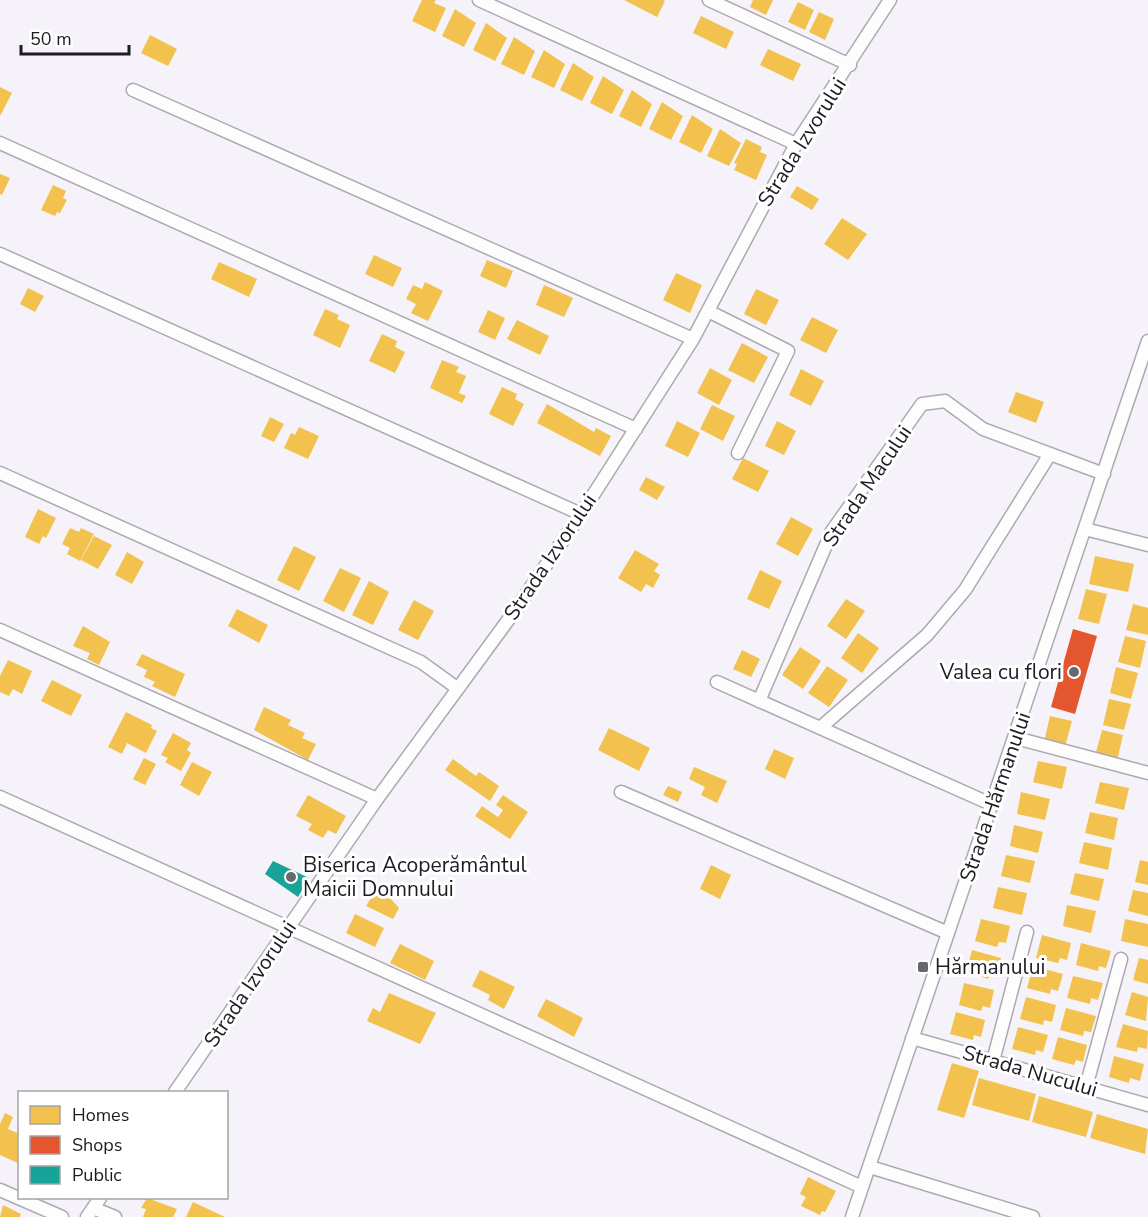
<svg xmlns="http://www.w3.org/2000/svg" width="1148" height="1217" font-family="'Nunito Sans',sans-serif">
  <rect width="100%" height="100%" fill="#f5f2fa"/>
  <path fill="#f2c14e" d="M422,0H436L434,3L446,8L435,32L412,21Z
    M624,0H663L665,1L657,17Z
    M753,0H773L766,15L750,7Z
    M798,2L814,10L805,30L788,22Z
    M455,9L476,23L464,47L442,36Z
    M819,12L834,19L825,40L809,32Z
    M701,16L734,32L726,49L693,33Z
    M486,23L507,38L495,61L473,50Z
    M150,35L177,49L168,66L141,53Z
    M514,37L535,51L524,75L501,64Z
    M768,49L801,64L793,81L760,65Z
    M544,50L565,64L554,88L531,77Z
    M573,63L594,77L582,101L560,90Z
    M603,76L624,90L612,114L590,103Z
    M0,87L12,93L0,116Z
    M632,90L652,104L641,127L619,116Z
    M662,102L683,116L671,140L649,129Z
    M692,115L713,129L701,153L679,142Z
    M720,129L741,143L729,166L707,156Z
    M746,139L762,147L760,152L767,155L756,180L734,170L737,164L734,163Z
    M0,174L10,178L2,195L0,194Z
    M53,185L66,191L63,198L67,200L60,213L57,212L55,216L41,210Z
    M797,186L819,199L812,210L790,197Z
    M842,218L867,234L848,260L824,244Z
    M374,255L402,268L393,287L365,274Z
    M487,260L513,271L506,288L480,276Z
    M219,262L257,279L249,297L211,279Z
    M676,273L702,285L690,313L663,300Z
    M425,282L443,291L428,321L411,313L416,304L406,299L413,285L422,289Z
    M544,285L573,298L564,317L536,305Z
    M28,288L44,296L35,312L20,304Z
    M756,289L779,300L766,325L744,314Z
    M325,309L339,315L337,319L350,325L340,348L313,335Z
    M488,310L505,318L495,340L478,332Z
    M812,317L838,330L826,353L800,340Z
    M517,320L549,336L540,355L507,339Z
    M382,334L397,341L395,347L405,352L395,373L369,361Z
    M742,343L768,357L754,383L728,370Z
    M442,360L459,367L456,372L466,376L459,393L466,396L462,403L430,388Z
    M710,368L732,380L719,405L697,393Z
    M801,369L824,381L811,406L789,395Z
    M502,387L517,394L515,399L524,404L513,426L489,414Z
    M1016,392L1044,402L1036,423L1008,412Z
    M547,404L594,432L596,428L611,436L600,456L537,423Z
    M712,405L735,416L723,441L700,429Z
    M270,417L284,424L274,442L261,436Z
    M677,421L700,433L688,457L665,446Z
    M777,421L796,431L784,455L765,446Z
    M299,427L319,436L308,459L284,448L291,433L295,435Z
    M743,458L769,471L758,492L732,479Z
    M646,477L665,487L657,500L639,490Z
    M38,509L56,518L46,538L43,536L39,544L25,537Z
    M791,517L813,529L798,556L776,544Z
    M70,528L79,532L81,528L94,534L80,561L67,554L70,548L62,544Z
    M94,536L112,545L98,569L81,560Z
    M294,546L316,557L299,591L277,580Z
    M635,550L659,564L654,571L660,575L653,588L646,584L641,592L618,578Z
    M127,552L144,562L132,584L115,575Z
    M1095,556L1134,564L1128,592L1089,584Z
    M340,568L361,578L344,612L323,601Z
    M760,570L782,581L769,609L747,599Z
    M369,581L389,592L373,625L352,615Z
    M1086,589L1107,594L1099,624L1078,619Z
    M846,599L865,611L846,639L827,626Z
    M414,600L434,611L418,640L398,630Z
    M1133,604L1148,608V635L1126,630Z
    M237,609L268,625L259,643L228,626Z
    M83,626L110,642L99,665L87,659L90,653L73,646Z
    M858,633L879,648L862,673L841,658Z
    M1125,636L1146,641L1140,668L1118,662Z
    M800,647L821,661L803,689L782,675Z
    M742,650L760,659L751,677L733,669Z
    M142,654L185,674L175,697L152,686L155,682L144,677L147,670L136,665Z
    M8,660L32,671L22,694L13,689L9,696L0,692V676Z
    M827,666L848,680L829,707L808,693Z
    M1116,667L1138,673L1131,699L1110,693Z
    M52,680L82,695L71,716L41,701Z
    M1109,699L1131,704L1124,730L1103,725Z
    M264,707L291,720L288,725L305,733L302,738L316,744L308,760L254,730Z
    M126,712L152,725L151,728L157,731L146,753L127,743L122,754L108,747Z
    M1050,716L1072,721L1065,747L1044,742Z
    M609,728L650,748L639,771L598,750Z
    M1102,730L1123,735L1117,761L1095,756Z
    M173,733L191,743L187,750L191,753L181,771L165,762L168,758L161,755Z
    M774,749L794,758L785,779L765,769Z
    M144,758L156,764L145,785L133,779Z
    M453,759L476,776L479,772L499,786L490,801L445,770Z
    M1038,761L1067,767L1062,789L1033,782Z
    M192,762L212,772L199,796L180,785Z
    M694,767L727,781L717,803L701,795L705,787L689,779Z
    M1100,782L1129,788L1124,810L1095,803Z
    M668,786L682,792L678,802L663,795Z
    M1021,792L1050,799L1045,820L1017,814Z
    M308,795L346,816L336,834L328,830L323,838L308,830L312,824L296,816Z
    M503,795L528,812L510,839L475,816L482,806L498,817L503,810L496,805Z
    M1090,812L1118,818L1114,840L1085,833Z
    M1014,825L1043,832L1038,853L1010,846Z
    M1084,842L1112,848L1108,870L1079,863Z
    M1006,855L1035,861L1030,883L1001,876Z
    M1140,860L1148,862V885L1135,882Z
    M711,865L731,875L720,899L700,889Z
    M1075,873L1104,879L1099,901L1070,894Z
    M378,886L394,895L391,899L399,908L393,919L366,906Z
    M998,887L1027,893L1022,915L993,908Z
    M1133,890L1148,893V916L1128,911Z
    M1067,905L1096,911L1091,933L1063,926Z
    M355,914L384,928L375,947L346,933Z
    M981,919L1010,926L1006,943L999,942L997,947L975,941Z
    M1125,919L1148,924V947L1121,941Z
    M1042,935L1071,943L1067,960L1060,958L1058,963L1036,958Z
    M1081,943L1111,951L1106,968L1099,966L1098,971L1076,965Z
    M400,944L434,961L425,980L390,963Z
    M972,950L1001,958L997,975L990,973L988,979L966,972Z
    M1139,958L1148,960V984L1133,980Z
    M1033,966L1063,974L1058,991L1051,989L1050,994L1027,988Z
    M480,970L515,987L504,1009L488,1000L490,995L472,986Z
    M1073,976L1103,983L1098,1000L1091,998L1090,1004L1067,998Z
    M964,983L994,990L990,1008L983,1006L981,1011L959,1005Z
    M1132,992L1148,997L1146,1021L1125,1015Z
    M389,993L436,1013L420,1044L367,1021L373,1008L380,1012Z
    M1026,997L1056,1005L1052,1022L1044,1020L1043,1025L1020,1019Z
    M546,999L583,1018L574,1037L537,1016Z
    M1066,1008L1096,1016L1091,1032L1084,1031L1083,1036L1060,1030Z
    M956,1012L985,1020L981,1037L974,1035L973,1040L950,1034Z
    M1123,1024L1148,1031L1147,1049L1138,1047L1137,1052L1116,1047Z
    M1018,1027L1048,1035L1043,1052L1036,1050L1035,1055L1012,1049Z
    M1058,1037L1087,1045L1083,1062L1076,1060L1074,1065L1052,1059Z
    M1114,1056L1144,1064L1140,1081L1130,1078L1129,1083L1109,1077Z
    M952,1063L979,1071L964,1118L937,1110Z
    M979,1078L1036,1094L1029,1121L972,1105Z
    M1039,1096L1093,1112L1086,1137L1032,1122Z
    M5,1113L13,1117L8,1129L20,1134V1164L0,1155V1124Z
    M1097,1114L1148,1129L1145,1154L1090,1138Z
    M808,1177L836,1191L825,1212L822,1211L820,1215L801,1206L806,1197L800,1194Z
    M147,1198L177,1209L173,1217H143L146,1209L141,1208Z
    M193,1202L225,1217H186Z
    M3,1205L21,1214L20,1217H0Z"/>
  <path fill="#e4572e" d="M1073,629L1097,636L1075,714L1051,707Z"/>
  <path fill="#17a398" d="M273,861L309,878L298,897L265,874Z"/>
  <g fill="none" stroke-linecap="round" stroke-linejoin="round">
    <defs>
      <path id="street" d="M479,0L796,144
        M709,0L850,65
        M133,90L693,339
        M0,143L636,429
        M0,254L581,514
        M708,311L788,351L738,453
        M0,473L421,662L457,688
        M1085,529L1148,545
        M0,630L377,799
        M717,682L993,805
        M759,701L832,531L922,404L945,401L983,429L1104,474
        M820,728L927,635L965,590L1050,454
        M1016,738L1148,773
        M621,792L948,933
        M0,797L862,1187
        M912,1038L1148,1105
        M993,1061L1027,932
        M1086,1087L1121,959
        M175,1092L377,799L514,612L581,514L693,339L796,144L890,0
        M870,1167L1033,1217
        M0,1190L62,1217
        M93,1208L115,1217
        M87,1217L100,1198
        M852,1217L1148,341"/>
    </defs>
    <use href="#street" stroke="#aca9b0" stroke-width="15"/>
    <use href="#street" stroke="#fefdfe" stroke-width="12"/>
  </g>
  <g fill="#69676d" stroke="#fff" stroke-width="2">
    <circle cx="1074" cy="672" r="6"/>
    <circle cx="291" cy="877" r="6"/>
    <rect x="917" y="961" width="12" height="12" rx="3"/>
  </g>
  <g text-anchor="middle" dominant-baseline="central" stroke-width="6" stroke-linejoin="round" paint-order="stroke">
    <g font-size="21" fill="#1e1c21" stroke="#fff">
      <text transform="translate(802 142) rotate(-58)">Strada Izvorului</text>
      <text transform="translate(867 486) rotate(-56)">Strada Macului</text>
      <text transform="translate(550 557) rotate(-56)">Strada Izvorului</text>
      <text transform="translate(995 797) rotate(-71)">Strada Hărmanului</text>
      <text transform="translate(250 984) rotate(-56)">Strada Izvorului</text>
      <text transform="translate(1030 1071) rotate(16)">Strada Nucului</text>
    </g>
    <g font-size="21" fill="#1e1c21" stroke="#fff" text-anchor="start">
      <text x="1062" y="672" text-anchor="end">Valea cu flori</text>
      <text x="303" y="865">Biserica Acoperământul<tspan x="303" dy="24">Maicii Domnului</tspan></text>
      <text x="935" y="967">Hărmanului</text>
    </g>
  </g>
  <rect x="18" y="1091" width="210" height="108" fill="#ffffff" stroke="#a5a4a6" stroke-width="1.5"/>
  <rect x="30" y="1106" width="30" height="18" fill="#f2c14e" stroke="#a5a4a6" stroke-width="1.5"/>
  <text x="72" y="1121" font-size="18" fill="#1e1c21">Homes</text>
  <rect x="30" y="1136" width="30" height="18" fill="#e4572e" stroke="#a5a4a6" stroke-width="1.5"/>
  <text x="72" y="1151" font-size="18" fill="#1e1c21">Shops</text>
  <rect x="30" y="1166" width="30" height="18" fill="#17a398" stroke="#a5a4a6" stroke-width="1.5"/>
  <text x="72" y="1181" font-size="18" fill="#1e1c21">Public</text>
  <path d="M21 45v9h108v-9" fill="none" stroke="#1e1c21" stroke-width="3"/>
  <text x="30" y="45" font-size="18" fill="#1e1c21" stroke="#ffffff" stroke-width="4.5" paint-order="stroke">50 m</text>
</svg>
